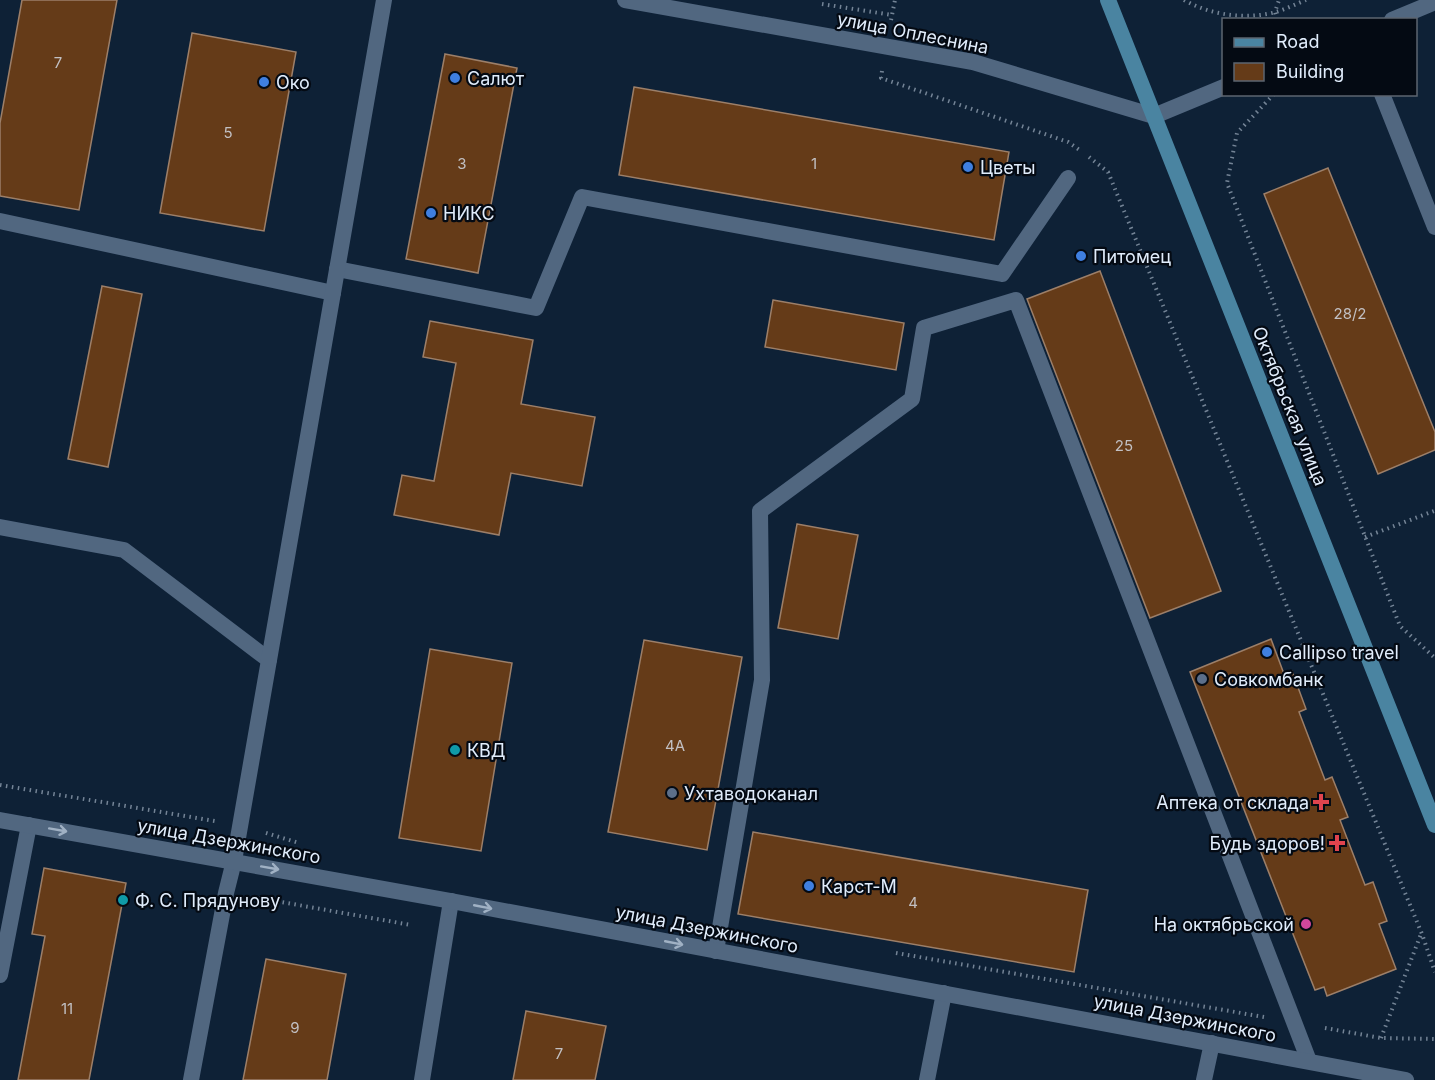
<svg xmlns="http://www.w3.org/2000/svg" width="1435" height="1080" font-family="Inter,sans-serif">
  <rect width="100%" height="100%" fill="#0e2136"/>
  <path fill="#653b18" stroke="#9c7f69" stroke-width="1.5" d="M22,0H117L79,210L0,196V123Z
    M192,33L296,52L264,231L160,213Z
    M445,54L517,68L478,273L406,259Z
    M634,87L1009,152L994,240L619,175Z
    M1328,168L1435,432V450L1378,474L1264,194Z
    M1100,271L1221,591L1150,618L1027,299Z
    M102,286L142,294L108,467L68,459Z
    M773,300L904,323L896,370L765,347Z
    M430,321L533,340L521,404L595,417L582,486L511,473L499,535L394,515L402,475L434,481L456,363L423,357Z
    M797,524L858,535L838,639L778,628Z
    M1271,639L1284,674L1292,671L1306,709L1299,712L1325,780L1332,777L1348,817L1340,820L1365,885L1373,882L1387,921L1379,924L1396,969L1327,996L1324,987L1315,990L1190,672Z
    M644,640L742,657L707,850L608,832Z
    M430,649L512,663L481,851L399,838Z
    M753,832L1088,890L1074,972L738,914Z
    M44,868L126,883L89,1080H18L45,936L32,934Z
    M266,959L346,974L327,1080H243Z
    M526,1011L606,1026L595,1080H513Z"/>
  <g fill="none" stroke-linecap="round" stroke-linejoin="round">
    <path stroke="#748496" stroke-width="4" stroke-dasharray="1.5 4.5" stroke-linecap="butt" d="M1184,0C1210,15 1246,20 1276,12C1286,9 1296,4 1306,0
      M822,4L892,15
      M891,20L895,0
      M1277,20L1275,12L1279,0
      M882,71L881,78L1068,142L1081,151
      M1274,94L1237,133L1227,183L1400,626L1435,658
      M1089,157L1108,172L1422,934L1435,972
      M1365,537L1434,511
      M0,785L215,821
      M266,833L299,843
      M253,897L411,925
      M896,953L1264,1017
      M1325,1028L1381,1038L1435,1039
      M1381,1038L1421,934"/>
    <path stroke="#516780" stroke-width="16" d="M0,221L333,293
      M337,269L536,308L582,197L1002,274L1068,178
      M0,527L124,550L269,660
      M716,951L762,680L760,511L912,399L924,328L1016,300L1309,1061
      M0,975L29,825
      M191,1080L226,893L234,861
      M422,1080L451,901
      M927,1080L944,993
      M1204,1080L1212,1043"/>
    <path stroke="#516780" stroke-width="16" d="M1382,94L1435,227
      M234,861L384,0"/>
    <path stroke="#516780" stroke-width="16" d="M625,0L973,62L1154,116L1224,87
      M1392,20L1435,2
      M0,820L451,901L1406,1080"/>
    <path stroke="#4a84a1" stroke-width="16" d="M1108,0L1435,825"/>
  </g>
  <defs><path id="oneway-shaft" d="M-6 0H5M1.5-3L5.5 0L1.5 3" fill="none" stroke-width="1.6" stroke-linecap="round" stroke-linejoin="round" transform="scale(1.5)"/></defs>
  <g stroke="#a0b1c4">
    <use href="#oneway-shaft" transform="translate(58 830) rotate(10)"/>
    <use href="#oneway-shaft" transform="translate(270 868) rotate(10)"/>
    <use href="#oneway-shaft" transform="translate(483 907) rotate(11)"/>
    <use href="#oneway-shaft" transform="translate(674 943) rotate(11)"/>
  </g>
  <g fill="#3f7fe0" stroke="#040a13" stroke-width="2">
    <circle cx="455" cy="78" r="6"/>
    <circle cx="264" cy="82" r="6"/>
    <circle cx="968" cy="167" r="6"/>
    <circle cx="431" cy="213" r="6"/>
    <circle cx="1081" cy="256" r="6"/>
    <circle cx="1267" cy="652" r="6"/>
    <circle cx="809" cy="886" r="6"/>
  </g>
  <g fill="#5c6f8a" stroke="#040a13" stroke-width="2">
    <circle cx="1202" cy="679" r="6"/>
    <circle cx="672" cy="793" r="6"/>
  </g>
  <g fill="#0f9aa8" stroke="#040a13" stroke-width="2">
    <circle cx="455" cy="750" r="6"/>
    <circle cx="123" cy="900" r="6"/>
  </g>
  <g fill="#e0444e" stroke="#040a13" stroke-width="2">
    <path d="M1318 793h6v6h6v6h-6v6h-6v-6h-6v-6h6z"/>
    <path d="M1334 834h6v6h6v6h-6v6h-6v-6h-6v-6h6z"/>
  </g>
  <circle fill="#d1479c" stroke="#040a13" stroke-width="2" cx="1306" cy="924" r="6"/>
  <g text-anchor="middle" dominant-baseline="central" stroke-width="4.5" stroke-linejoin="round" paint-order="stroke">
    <g font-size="15" fill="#c2c0c3">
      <text x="58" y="62">7</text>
      <text x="228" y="132">5</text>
      <text x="462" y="163">3</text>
      <text x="814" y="163">1</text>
      <text x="1350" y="313">28/2</text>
      <text x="1124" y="445">25</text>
      <text x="675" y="745">4А</text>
      <text x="913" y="902">4</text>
      <text x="67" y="1008">11</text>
      <text x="295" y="1027">9</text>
      <text x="559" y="1053">7</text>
    </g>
    <g font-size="18" fill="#e1edfc" stroke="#040a13">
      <text transform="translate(913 33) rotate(11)">улица Оплеснина</text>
      <text transform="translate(1290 406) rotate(68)">Октябрьская улица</text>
      <text transform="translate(229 841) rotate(10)">улица Дзержинского</text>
      <text transform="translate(707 929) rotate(11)">улица Дзержинского</text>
      <text transform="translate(1185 1018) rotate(11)">улица Дзержинского</text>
    </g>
    <g font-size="18" fill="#e1edfc" stroke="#040a13" text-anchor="start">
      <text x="467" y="78">Салют</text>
      <text x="276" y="82">Око</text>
      <text x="980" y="167">Цветы</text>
      <text x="443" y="213">НИКС</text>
      <text x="1093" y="256">Питомец</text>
      <text x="1279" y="652">Callipso travel</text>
      <text x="1214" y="679">Совкомбанк</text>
      <text x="467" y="750">КВД</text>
      <text x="684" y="793">Ухтаводоканал</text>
      <text x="1309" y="802" text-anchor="end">Аптека от склада</text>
      <text x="1325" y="843" text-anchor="end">Будь здоров!</text>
      <text x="821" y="886">Карст-М</text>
      <text x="135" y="900">Ф. С. Прядунову</text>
      <text x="1294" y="924" text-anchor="end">На октябрьской</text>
    </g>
  </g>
  <rect x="1222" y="18" width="195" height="78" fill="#040a13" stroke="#5c6570" stroke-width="1.5"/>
  <rect x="1234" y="38" width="30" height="9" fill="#4a84a1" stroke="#5c6570" stroke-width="1.5"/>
  <text x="1276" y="48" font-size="18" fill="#e1edfc">Road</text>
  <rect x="1234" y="63" width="30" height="18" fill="#653b18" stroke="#5c6570" stroke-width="1.5"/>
  <text x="1276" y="78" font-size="18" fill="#e1edfc">Building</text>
</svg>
